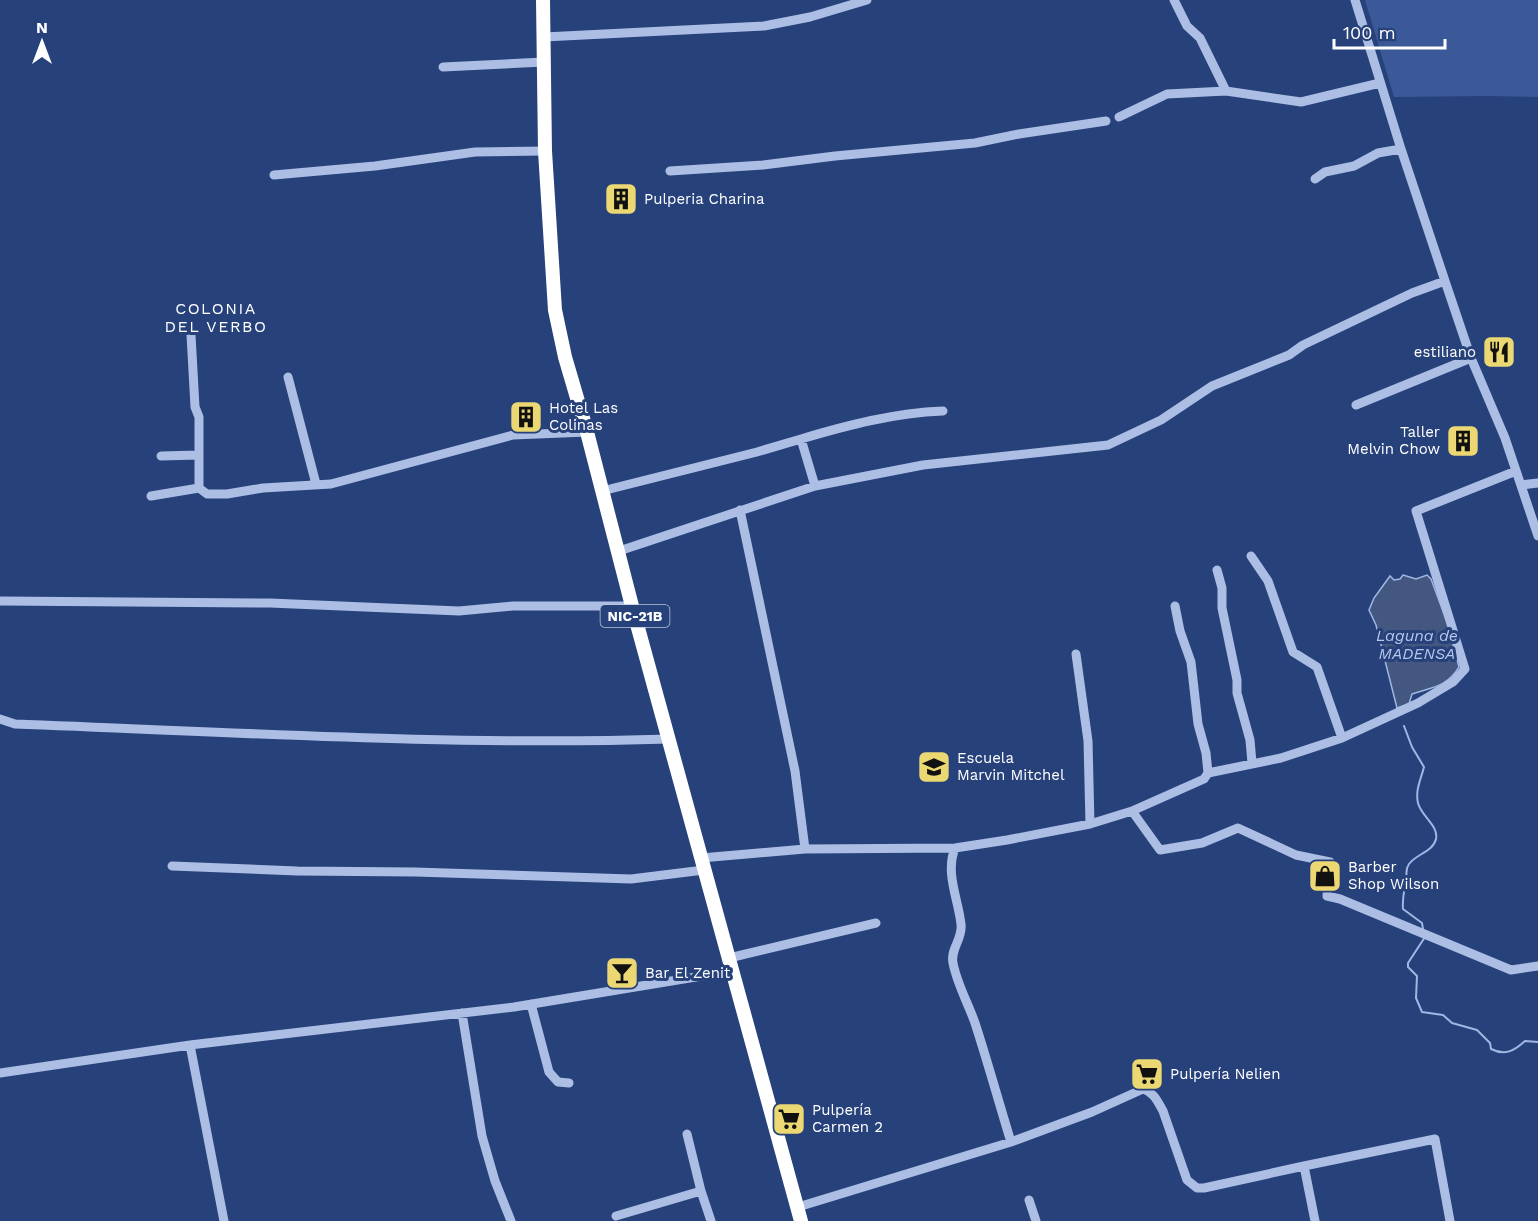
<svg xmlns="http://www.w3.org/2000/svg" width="1538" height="1221" font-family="'Work Sans',sans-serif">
  <rect width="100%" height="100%" fill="#27417b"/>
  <path fill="#3b5998" d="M1365,0H1538V97L1486,96L1394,97Z"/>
  <path fill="#445781" stroke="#a0b7e4" stroke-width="1.5" d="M1403,575L1416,579L1427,575L1431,579L1447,622L1459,667C1447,687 1433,687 1412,694L1409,704L1397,708L1376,625L1369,610L1374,598L1390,576L1394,580L1400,579Z"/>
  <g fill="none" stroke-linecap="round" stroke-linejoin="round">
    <path stroke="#a0b7e4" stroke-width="2" d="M1404,726L1412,747L1424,767C1421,779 1415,790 1418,803C1421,816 1439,826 1436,839C1433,852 1416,854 1409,864C1404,871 1408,875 1406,882C1404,892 1402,898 1403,909L1422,923L1423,929
      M1425,937L1408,963V967L1417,976L1416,998L1422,1012L1443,1015L1452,1023L1477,1030L1490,1043L1491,1049C1505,1056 1514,1051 1525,1041L1538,1042"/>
    <path stroke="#acbee4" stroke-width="9" d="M1174,0L1187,26L1200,38L1226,91
      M1355,0L1401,149L1445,281L1471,358L1505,438L1538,536
      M544,37L764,26L810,17L867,0
      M443,67L544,62
      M1119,117L1167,94L1226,91L1301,102L1380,83
      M670,171L763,165L835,156L975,143L1019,134L1106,121
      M274,175L375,166L475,152L545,151
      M1315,179L1325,172L1354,166L1378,153L1401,149
      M191,335L195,407L199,417V488L207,494H227L263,488L331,484L513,435L587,432
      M288,377L316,484
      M1356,405L1471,358
      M801,439C848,425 894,413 943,411
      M161,456L198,455
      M1521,485L1538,483
      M602,491L757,452L801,439L815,486
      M151,496L199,488
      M740,510L795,771L805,849
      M619,551L815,486L923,465L1108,445L1161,420L1212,386L1289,355L1303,345L1412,293L1445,281
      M1251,556L1268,581L1293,652L1317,667L1342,738
      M1217,570L1222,588V608L1237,680V693L1250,740L1252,763
      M0,601L270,603L459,611L513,606H632
      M1175,606L1180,631L1191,662L1198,724L1206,753L1208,773
      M1076,654L1088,741L1090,824
      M0,719L15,724C233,732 451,746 669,739
      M1132,811L1204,779L1208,773L1281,758L1342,738L1418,703L1453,682L1465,669L1416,511L1516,471
      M955,848C945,873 958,898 961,924C963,939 950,949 953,963C957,984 968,1003 975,1023C988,1063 999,1103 1011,1142
      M701,858L805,849L955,848L1007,840L1090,824L1132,811L1160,850L1202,843L1238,828L1296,855L1330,862L1327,896L1340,899L1511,970L1538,966
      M172,866L297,871L415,872L631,879L704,870
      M729,958L876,923
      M531,1004L549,1072L558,1082L569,1083
      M462,1013L482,1136L495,1181L511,1221
      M190,1045L224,1221
      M0,1073L190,1045L514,1007L732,971
      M687,1134L701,1191L711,1221
      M1304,1166L1435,1139L1450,1221
      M1029,1200L1036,1221
      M798,1207L1011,1142L1092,1112L1143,1089C1154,1092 1158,1102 1163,1111L1187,1180L1197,1188H1204L1304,1166L1315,1221
      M616,1216L701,1191"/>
    <path stroke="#fff" stroke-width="14" d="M543,0L545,151L555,310L565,357L587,432L632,606L801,1221"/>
  </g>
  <defs>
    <symbol id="building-square" viewBox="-11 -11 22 22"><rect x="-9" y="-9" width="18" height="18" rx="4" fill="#ebd872" stroke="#27417b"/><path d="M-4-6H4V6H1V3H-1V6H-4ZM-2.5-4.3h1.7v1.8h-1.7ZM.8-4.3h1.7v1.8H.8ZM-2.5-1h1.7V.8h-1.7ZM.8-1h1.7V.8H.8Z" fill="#111"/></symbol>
    <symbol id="restaurant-square" viewBox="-11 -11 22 22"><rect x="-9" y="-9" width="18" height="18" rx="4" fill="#ebd872" stroke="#27417b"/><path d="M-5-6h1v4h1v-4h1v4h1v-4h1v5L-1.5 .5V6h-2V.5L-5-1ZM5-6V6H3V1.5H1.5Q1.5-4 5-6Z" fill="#111"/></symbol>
    <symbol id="school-square" viewBox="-11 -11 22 22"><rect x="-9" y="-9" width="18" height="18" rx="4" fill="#ebd872" stroke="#27417b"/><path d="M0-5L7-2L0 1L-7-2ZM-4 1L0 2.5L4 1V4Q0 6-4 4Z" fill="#111"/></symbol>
    <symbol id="shop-square" viewBox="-11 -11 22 22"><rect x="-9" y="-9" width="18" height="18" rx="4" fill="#ebd872" stroke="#27417b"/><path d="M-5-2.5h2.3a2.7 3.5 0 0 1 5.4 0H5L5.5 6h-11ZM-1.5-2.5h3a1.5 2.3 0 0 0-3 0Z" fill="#111"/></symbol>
    <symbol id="bar-square" viewBox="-11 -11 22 22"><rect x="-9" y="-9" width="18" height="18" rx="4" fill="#ebd872" stroke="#27417b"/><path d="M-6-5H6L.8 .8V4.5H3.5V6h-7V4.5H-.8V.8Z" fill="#111"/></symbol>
    <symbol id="supermarket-square" viewBox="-11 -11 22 22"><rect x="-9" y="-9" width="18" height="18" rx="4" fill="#ebd872" stroke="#27417b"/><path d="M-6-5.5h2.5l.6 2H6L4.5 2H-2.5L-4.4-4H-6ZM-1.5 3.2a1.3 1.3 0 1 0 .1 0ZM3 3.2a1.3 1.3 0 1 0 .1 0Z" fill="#111"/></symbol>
  </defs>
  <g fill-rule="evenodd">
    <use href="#building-square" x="602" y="180" width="38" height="38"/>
    <use href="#restaurant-square" x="1480" y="333" width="38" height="38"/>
    <use href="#building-square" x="507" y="398" width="38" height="38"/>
    <use href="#building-square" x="1444" y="422" width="38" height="38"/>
    <use href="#school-square" x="915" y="748" width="38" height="38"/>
    <use href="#shop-square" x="1306" y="857" width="38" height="38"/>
    <use href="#bar-square" x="603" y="954" width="38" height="38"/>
    <use href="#supermarket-square" x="1128" y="1055" width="38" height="38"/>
    <use href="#supermarket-square" x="770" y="1100" width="38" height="38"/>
  </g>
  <g text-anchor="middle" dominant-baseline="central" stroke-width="6" stroke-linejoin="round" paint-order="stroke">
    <rect fill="#27417b" stroke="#bec6d7" stroke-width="1.5" x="600.5" y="605" width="69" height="22" rx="4.5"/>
    <g font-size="14" font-weight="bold" fill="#fff">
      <text x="635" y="616">NIC-21B</text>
    </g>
    <g font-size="15" fill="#fff" stroke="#27417b" text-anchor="start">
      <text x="644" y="199">Pulperia Charina</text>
      <text x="1476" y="352" text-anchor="end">estiliano</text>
      <text x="549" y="408">Hotel Las<tspan x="549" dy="17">Colinas</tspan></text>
      <text x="1440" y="432" text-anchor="end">Taller<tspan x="1440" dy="17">Melvin Chow</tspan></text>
      <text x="957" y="758">Escuela<tspan x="957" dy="17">Marvin Mitchel</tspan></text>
      <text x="1348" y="867">Barber<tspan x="1348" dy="17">Shop Wilson</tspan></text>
      <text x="645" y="973">Bar El Zenit</text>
      <text x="1170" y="1074">Pulpería Nelien</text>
      <text x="812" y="1110">Pulpería<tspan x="812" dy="17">Carmen 2</tspan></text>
    </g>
    <g font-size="16" letter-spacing="1.5" fill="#fff" stroke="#27417b">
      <text x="216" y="308">COLONIA<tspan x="216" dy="18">DEL VERBO</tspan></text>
    </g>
    <g font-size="16" font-style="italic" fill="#b7c8ec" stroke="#27417b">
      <text x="1417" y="635">Laguna de<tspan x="1417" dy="18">MADENSA</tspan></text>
    </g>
  </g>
  <g transform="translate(42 42)" stroke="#27417b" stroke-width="4.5" paint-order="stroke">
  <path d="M0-4.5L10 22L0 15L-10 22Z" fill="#ffffff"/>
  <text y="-9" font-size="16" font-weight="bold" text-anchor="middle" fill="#ffffff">N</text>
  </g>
  <path d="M1334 39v9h111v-9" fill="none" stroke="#ffffff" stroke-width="3"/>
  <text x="1343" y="39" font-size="18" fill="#ffffff" stroke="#27417b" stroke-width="4.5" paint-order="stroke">100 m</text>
</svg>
